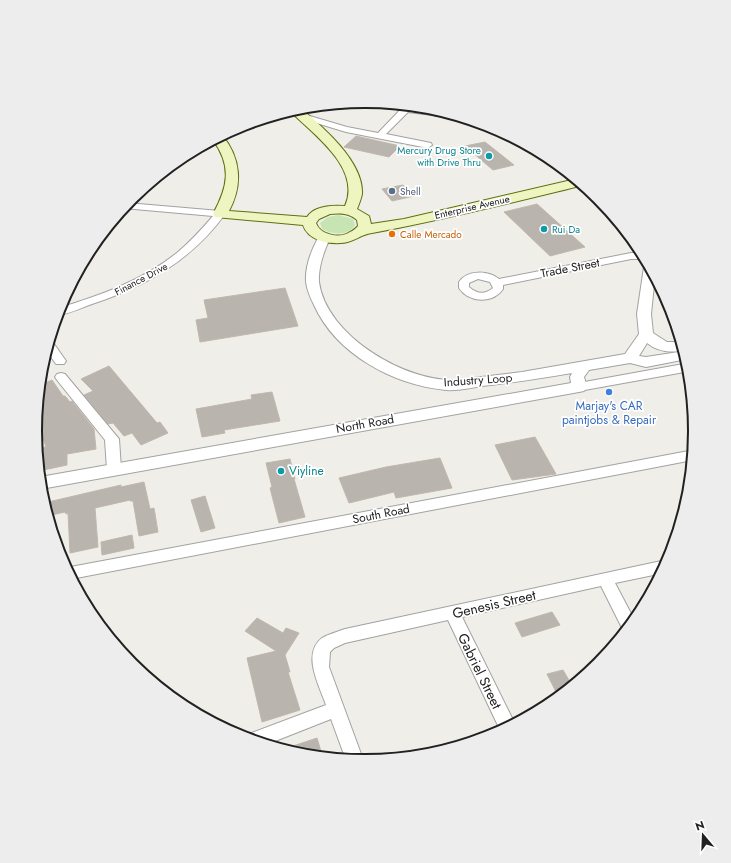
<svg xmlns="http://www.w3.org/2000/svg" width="731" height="863" font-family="Jost,sans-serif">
  <rect width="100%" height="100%" fill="#f0eee8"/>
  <path fill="#c7e5b3" d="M338,215L353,219L355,225C349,236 332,235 322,229L320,223L328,217Z"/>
  <path fill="#b9b4ae" stroke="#c1b7ab" d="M356,136L400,146L389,157L344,147Z
    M485,142L514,165L493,170L465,146Z
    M403,185L414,196L392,201L382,189Z
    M537,204L585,247L550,256L504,212Z
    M285,288L298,326L200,342L196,320L208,318L204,300Z
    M109,366L157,423L160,422L168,433L141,445L132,433L124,436L113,423L108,424L84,395L93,391L81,379Z
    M52,380L63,396H65L70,402L72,401L94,429L96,449L67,454V465L39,471V448L46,447L36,419L40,385Z
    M272,392L280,421L224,430L225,433L202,437L196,409L252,399L251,395Z
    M535,437L556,474L512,480L495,445Z
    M440,458L452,488L396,498L394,492L349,503L339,478L386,467Z
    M290,459L295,479H294L305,517L279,523L270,488L272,487L266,463Z
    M144,482L150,509L154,508L158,532L139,536L133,501H130V500L95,508L98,547L70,553L68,513L66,514L65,512L47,516L44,503L121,485V487Z
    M205,496L215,528L201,532L191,500Z
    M132,535L134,548L102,555L101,542Z
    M552,612L560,625L522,637L515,623Z
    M257,618L283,633L286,628L299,633L285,655L290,672H288L300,710L262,722L247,658L276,651L245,631Z
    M563,670L573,687L559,698L547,674Z
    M317,738L323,758L301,756L281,750Z"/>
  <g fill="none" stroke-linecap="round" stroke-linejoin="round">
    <defs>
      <path id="minor" d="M376,102L445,112L461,117L457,118L408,112L386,134L431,143L432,145L428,148L346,132L300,118L299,116L303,114L347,127L378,133L400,110L377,104Z
        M127,203L220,211L225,214C192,260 145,287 92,304C81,308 69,314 57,315L59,308C101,295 144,280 178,252C191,241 202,229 213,216L123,208Z
        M631,253H643L646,259H631L503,285V289C493,304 469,303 459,288V282C467,270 488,270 499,279ZM478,279L490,282L493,288C485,295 477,294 469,287V283Z
        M49,341H52L66,361L64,364H56L46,350Z
        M689,363L690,371L579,391L575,390L573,387L575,384L579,383Z
        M61,373L65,374L119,439L121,469L119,472L114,474L109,472L107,469L105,440L57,380L55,377L57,374Z
        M694,450L693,460L71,579L65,568Z
        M666,560L669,561L663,573L615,583L635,621L626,632H624L601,586L462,617L515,724L501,732L448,620L345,643L334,648L330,652L329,667L364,762L346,760L331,719L265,745L244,738L246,735L326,705C320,687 301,654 322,638C329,634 337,632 345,629Z"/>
      <path id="tertiary" d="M324,234L328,235L330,238C324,251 318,268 319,282C326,336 407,383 457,380L522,372L625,354L639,334L637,314L644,267L649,263L655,275L651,314L653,333L667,342H682L685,350C671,353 658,352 647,343L639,356L646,357L685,351L687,359L646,367L630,363L589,370L584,377L587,387L584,391L579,392L41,489L40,477L571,383L570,377L572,373C542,378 512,383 482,386C470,388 458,391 446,390C393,385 336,354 314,305C310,297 307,290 306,282C305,267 311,251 318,238L320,235Z"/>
      <path id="secondary" d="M300,108C322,126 364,162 362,194C361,199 359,204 357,209L369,216L371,224L404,219L576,179L584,185C514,202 443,220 372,233C361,234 353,243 341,243C327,244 308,240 303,225L215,217L213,214C228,187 232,166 213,140L222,135C241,158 243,185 229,211L307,217C314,206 332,205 345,206C362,168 313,134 290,111ZM330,214C340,213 349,213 357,220L358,226C356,228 353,231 350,232C340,239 320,235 316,223L319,219Z"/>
    </defs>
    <use href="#minor" stroke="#a2a2a2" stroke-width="2"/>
    <use href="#tertiary" stroke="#a2a2a2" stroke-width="2"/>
    <use href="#secondary" stroke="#5d710f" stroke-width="2"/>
    <use href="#minor" fill="#fff" fill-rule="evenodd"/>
    <use href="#tertiary" fill="#fff" fill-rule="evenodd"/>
    <use href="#secondary" fill="#eef5c1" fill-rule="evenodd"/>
  </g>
  <g fill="#0f9aa8" stroke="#fff" stroke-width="1.5">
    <circle cx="489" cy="156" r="4"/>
    <circle cx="544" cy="229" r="4"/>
    <circle cx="281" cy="471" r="4"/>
  </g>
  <circle fill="#5c6f8a" stroke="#fff" stroke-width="1.5" cx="392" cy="191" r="4"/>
  <circle fill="#e8710a" stroke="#fff" stroke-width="1.5" cx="392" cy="234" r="4"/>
  <circle fill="#3f7fe0" stroke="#fff" stroke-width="1.5" cx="609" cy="392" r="4"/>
  <g text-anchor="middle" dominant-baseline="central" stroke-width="3.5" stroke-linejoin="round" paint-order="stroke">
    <g font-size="10" fill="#0d838f" stroke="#fff" text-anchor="end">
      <text x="481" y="150">Mercury Drug Store<tspan x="481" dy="12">with Drive Thru</tspan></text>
      <text x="552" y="229" text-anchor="start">Rui Da</text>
    </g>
    <g font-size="10" fill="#4e5e75" stroke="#fff" text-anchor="start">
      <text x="400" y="191">Shell</text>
    </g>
    <g font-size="10" fill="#212121" stroke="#fff">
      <text transform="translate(472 207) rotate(-13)">Enterprise Avenue</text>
      <text transform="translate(141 279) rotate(-28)">Finance Drive</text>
    </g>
    <g font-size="10" fill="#c56008" stroke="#fff" text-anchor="start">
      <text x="400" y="234">Calle Mercado</text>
    </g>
    <g font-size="12" fill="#212121" stroke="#fff">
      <text transform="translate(570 268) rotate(-11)">Trade Street</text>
      <text transform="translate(478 380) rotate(-4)">Industry Loop</text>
      <text transform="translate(365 424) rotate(-10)">North Road</text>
      <text transform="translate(381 514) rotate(-11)">South Road</text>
    </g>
    <g font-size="12" fill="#366cbe" stroke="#fff">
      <text x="609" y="406">Marjay's CAR<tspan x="609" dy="14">paintjobs &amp; Repair</tspan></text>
    </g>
    <g font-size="12" fill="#0d838f" stroke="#fff" text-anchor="start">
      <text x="289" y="471">Viyline</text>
    </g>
    <g font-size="14" fill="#212121" stroke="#fff">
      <text transform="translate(494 604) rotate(-13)">Genesis Street</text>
      <text transform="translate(480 671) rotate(64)">Gabriel Street</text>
    </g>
  </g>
  <path d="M0 0H731V863H0ZM42 431a323 323 0 1 1 646 0a323 323 0 1 1-646 0Z" fill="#ededed" fill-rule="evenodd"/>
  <path fill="none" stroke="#212121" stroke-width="2" d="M42 431a323 323 0 1 1 646 0a323 323 0 1 1-646 0Z"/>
  <g transform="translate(703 835) rotate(341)" stroke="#ffffff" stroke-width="3" paint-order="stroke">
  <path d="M0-3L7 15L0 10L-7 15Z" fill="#212121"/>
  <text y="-6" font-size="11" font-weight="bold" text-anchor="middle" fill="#212121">N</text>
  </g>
</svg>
